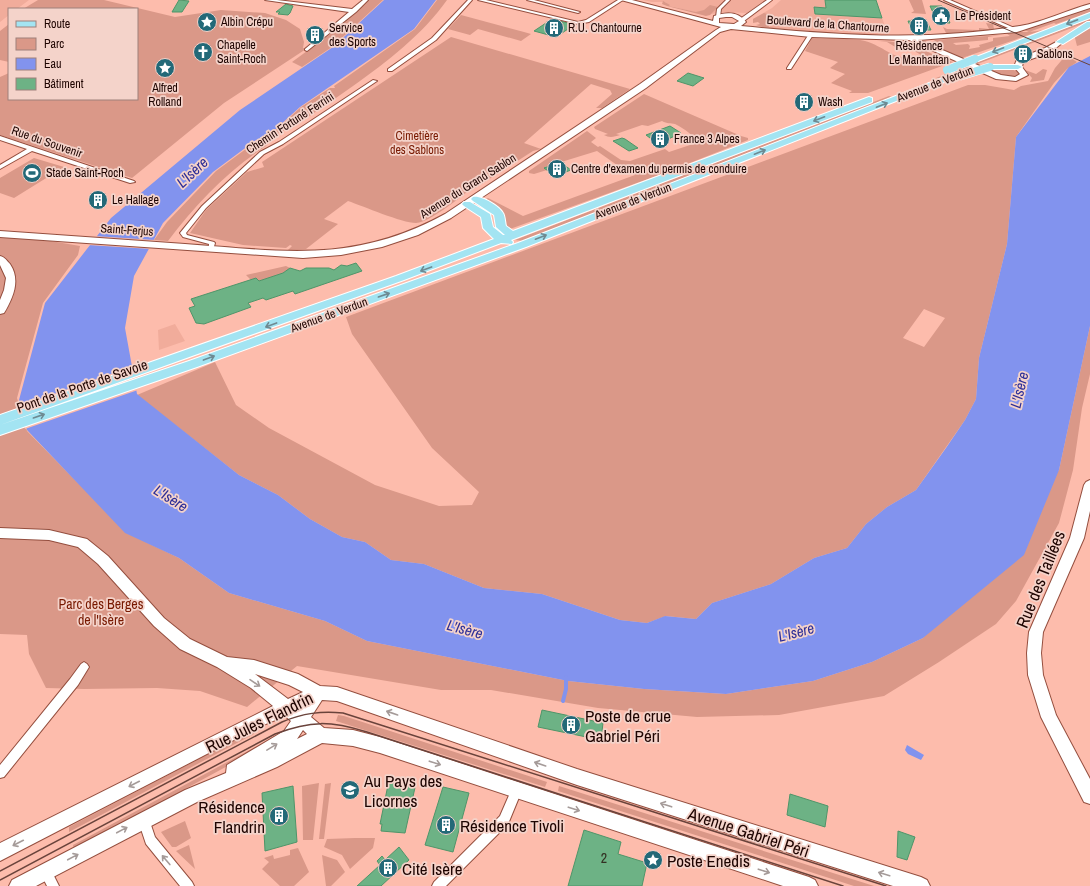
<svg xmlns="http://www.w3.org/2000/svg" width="1090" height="886" font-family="'Archivo Narrow',sans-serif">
  <rect width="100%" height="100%" fill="#fdbcac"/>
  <path fill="#f1ac9b" d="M0,0H29L17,9H9V15L0,22Z
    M642,0H767L747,13L722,12L707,15L670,6L665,2H652Z
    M781,0H876L888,35L833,33L773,28L753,19L772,8Z
    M175,324L185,341L159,350L158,330Z"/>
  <path fill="#da9888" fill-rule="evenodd" d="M38,0H104L175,17L221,10L265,13L286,20L300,29L304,42L303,48L306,49L224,103L132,178L0,135V77L9,73V99H137V9H23Z
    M368,0H383L332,47L302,67L292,62L333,32Z
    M437,0H447C423,34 387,62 353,86C334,99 315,113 295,125C285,131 272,134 266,146C228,170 195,205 168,241L154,240L167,222L216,171L258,140L269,136L301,107L330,88H335L334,86L415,29Z
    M909,0H922L926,14L911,13L914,11Z
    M663,1L670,5L669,6L696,12L704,10L710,5L718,7L710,15L706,16L667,6L662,4Z
    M1090,8V12L1056,24L1054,23L1029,32L1024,30Z
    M764,13L770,15H766L769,27L834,34L762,27L756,25L760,24L758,22L753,23V19Z
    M461,15L524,32L531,34L521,41L478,29L470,35L448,29Z
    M1090,19V21L938,79L936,78Z
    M986,23L993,24L994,29C978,31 958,35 943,33H946L943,27L947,29L979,30V28L989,29L987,25L964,24L987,25Z
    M9,24V62L0,60V31Z
    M1090,28V42L1077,46L1074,34Z
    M1043,30L962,58H958L932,43L935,40L1000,35L988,37V40L953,43L956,45L968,44L970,46L969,49L980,47L979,45L993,41V38L1010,36L1006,33C1019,31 1030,33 1043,30Z
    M451,37L630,89L602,108H596L612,94L610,90L591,84L524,143L541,149L533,151L469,192L492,171C478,183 432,223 416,223C402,223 363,206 348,201L324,219L338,224L306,249L288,250L292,246L290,245L286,248L243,245L190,233L206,210L247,172L264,167L262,162Z
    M812,38C825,39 854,38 865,41C889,48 893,63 921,55L906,46L897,48L887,42L879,41C909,42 915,46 939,57L938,58L953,62L868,93H849L852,91L831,83L845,74L830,68L838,62L805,51Z
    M1066,55L1077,62L1067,69L1054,83L1016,137L1007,244L979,358L976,399L965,420L916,490L887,507L866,524L847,548L814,558L771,584L712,603L696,619L666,616L647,623L620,620L542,594L484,588L424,564L391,560L365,542L342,537L310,519L278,495L239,475L137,395L215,362L236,405L269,428L375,485L439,506L472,505L479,492L432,448L352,334L346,317L968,85H985L1014,90L1021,86L1048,81L1055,68ZM924,309L945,318L924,347L903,338Z
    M1009,68L1020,73V75C1009,81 996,74 985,70Z
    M1043,69L1047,70L1044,80L1030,82L1032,78L1025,70L1036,74Z
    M644,94L741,136L748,138V140L667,172L510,229H507L482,201L488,198L523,216L635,175L627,169L624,170L597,151L545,167L547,170L534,174L529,173V171L587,131L596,138L591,142L598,147L600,146L621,160L630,161L665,149L669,152L696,143L693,141L694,138C691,133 681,127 675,124C671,123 667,124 662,121L648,126L642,125L616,134L620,135C614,137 609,138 604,135L608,134L595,129L594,127Z
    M889,96L892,97L523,241L515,240Z
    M34,158L64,167L14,198L0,193V178Z
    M0,236L39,239L80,246L78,255L43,303L17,398L27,431L127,533L179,558L229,593L325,621L367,641L568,681L644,689L726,694L813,681L872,662L923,638L1059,470L1090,326V374L1082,408L1073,470L1059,523L1016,601L996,624L939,662L884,696L779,715L697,717L598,708L491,690H441L297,666L247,707L200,691L157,688L84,689L46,688L29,654L27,635L0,634Z
    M286,266L290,268L282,274L259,281L256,278L251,280L246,275Z
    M338,715L344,716L547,782L545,787L336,721Z
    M252,731L254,734L69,832V827Z
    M257,746L259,749L74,849L73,845Z
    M319,783L313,840H303L302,786Z
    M331,783L324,839H319L325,784Z
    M559,786L874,886H854L558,791Z
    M185,821L191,838L176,847H172L161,832Z
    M355,838H375L373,848L350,869L342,855L324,847L327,839Z
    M189,845L195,869L176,851Z
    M298,848L309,872L294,886H280L262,869L269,862L264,858L273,855L274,859L290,855V850Z
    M322,855L337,860L345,872L331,886H326Z"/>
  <path fill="#8293ee" d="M384,0H436L414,29L300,107L268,136L256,140L213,172L163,223L134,276L125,328L137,394L239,475L278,495L310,519L342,537L365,542L391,560L424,564L484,588L542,594L620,620L647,623L665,616L696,619L712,603L771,584L814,558L847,548L866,524L887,507L916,490L946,448L965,420L976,399L979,358L1007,244L1016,137L1069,67L1090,56V326L1059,470L1024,555L923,638L872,662L813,681L726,694L644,689L568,681L367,641L325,621L229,593L179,558L125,533L27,430L19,400L45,303L111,218L240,110L333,47Z
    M907,745L924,755L921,760L908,754L905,750Z"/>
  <path fill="#fdbcac" d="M94,236L155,240L151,249L88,245Z
    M134,366L138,390L25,429L19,406Z"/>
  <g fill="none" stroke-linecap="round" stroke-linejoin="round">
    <path stroke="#8293ee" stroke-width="4" d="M563,701L566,689V677"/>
  </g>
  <path fill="#6db285" stroke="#4f9569" d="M179,0L189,1L182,12H172Z
    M825,0H876L882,18L815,14L814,7L826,8Z
    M286,4L293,6L290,13L288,15L278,14L280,12H276Z
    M930,6H942L950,23H938Z
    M552,19L572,24L574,25L556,37L534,31Z
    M908,21L927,22L931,30H912Z
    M688,73L704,78L693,86L677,81Z
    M670,126L681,133L658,144L646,135Z
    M622,138L625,139L638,148L629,151L613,141Z
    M560,162L571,170L555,176L544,168Z
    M356,263L362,271L295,294L293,291L266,300L263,298L248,303L251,307L204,324L196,323L189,308L195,306L191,299L256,278L259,281L283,273L290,268L300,271L306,268H329L334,270L341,265L347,266Z
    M542,710L603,723L601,740L538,727Z
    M389,780L416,783L405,833L381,831L382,824H380Z
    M293,786L297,842L265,851L262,793Z
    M443,787L469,793L453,852L425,845Z
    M790,794L828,806L825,827L787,815Z
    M584,830L621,842L618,854L647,863L642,886H568Z
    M898,831L915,837L907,860L897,857Z
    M399,847L409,860L381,886H357L380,865L377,861L382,856L385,860Z"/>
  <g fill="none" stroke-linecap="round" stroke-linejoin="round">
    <defs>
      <path id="street" d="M265,0H277L352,9L363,0H368L356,12L307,51L305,50V49L349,12Z
        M468,0H472L436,40L392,71H388V69L432,38Z
        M478,0H486L578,22L586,20L618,0H623L589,22L578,24Z
        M527,0H534L580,12L578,13Z
        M726,0H730L721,9L720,17H716L717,9Z
        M767,0H772L744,21H740V19Z
        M944,0H950L1019,30L1015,31Z
        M809,34L813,35L791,69H787V68Z
        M373,80L377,81L283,144L264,154L206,208L186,233L187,235L214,242L215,243L213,250H209V244L183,237L180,233L202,206L260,152L279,142Z
        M0,136L134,181L135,182L130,183L32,151L0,169V165L27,149L0,140Z
        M84,662L87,664L89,667L78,685L4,777L0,778V765L70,679L81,664Z
        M517,785L521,786L522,790L508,824L446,886H432L434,882L500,816L513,786Z
        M144,814L148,816L155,837L192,882L194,886H180L146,844L138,820L140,816Z
        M46,866L50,868L59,886H47L40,872L42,868Z"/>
      <path id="secondary" d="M621,0H632L713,21L714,16C726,12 738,11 746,22L741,26C834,35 927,42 1020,26C1044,22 1067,10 1090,4V8L1017,32L919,40L1001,75L1015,77L1020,74L1014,67L1017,59L1045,48L1058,41H1062V43L1051,52L1023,62L1022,67L1028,75L1016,81L996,79L909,40L811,37L731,29L720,32L646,88L451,218L418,235L382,247L341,255L303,258L0,237V231C62,235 123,240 185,244C283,251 354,264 445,214L640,84L716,30L721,27ZM726,17H732L739,21L734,24L719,23V18Z
        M0,256C5,257 7,261 10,264C21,280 13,298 4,313L0,314V300L4,290L6,278L0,265Z
        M1090,480V511L1084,538L1043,632L1041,653L1043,675L1056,715L1090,779V804L1084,802L1041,717L1028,675L1027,653L1029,632L1070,538L1084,485L1086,482Z
        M0,528L49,530L87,539L108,556L164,618L190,639L227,657L254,660L298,674L320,686L337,687L577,769L921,877L927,880L930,886H893L577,785L337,701L322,700L311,717L324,728L353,730L380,737L809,877L815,880L818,886H783L380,753L353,746L322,743L277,767L197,802L36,886H9L12,880L185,790L226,773L227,765L284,731L291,721L285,716L261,726L0,861V843L273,706L251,688L217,667L180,649L154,626L98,564L78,547L49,540L0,538ZM255,674L289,685L303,692L288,699ZM303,730L307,734L297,739Z"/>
      <path id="primary" d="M1090,13V18L978,61L971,59Z
        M1087,22H1090V27L1063,44L1056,42Z
        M987,65H1018L1022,67L1018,69H987Z
        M955,73L962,75L526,247L197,367L0,435V425L189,361L518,243Z
        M869,97L872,98V102L511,240L513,242L512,244L501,243L404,280L0,425V415L396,276L494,239L483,228L481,217L464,206L462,204L464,202H470L490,214L493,227L503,235H505L496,227L494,215L473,201L471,199L473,197C481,195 499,206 503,213C505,216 505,222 506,226L513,231Z"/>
    </defs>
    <use href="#street" stroke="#944e3e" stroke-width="2"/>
    <use href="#secondary" stroke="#944e3e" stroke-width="2"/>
    <use href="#primary" stroke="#fff" stroke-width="2"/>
    <use href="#street" fill="#fff" fill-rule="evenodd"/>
    <use href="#secondary" fill="#fff" fill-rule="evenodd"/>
    <use href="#primary" fill="#a3e4f2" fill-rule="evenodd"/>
    <path stroke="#6a433b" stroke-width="1" d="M938,0L1090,65"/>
    <path stroke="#6a433b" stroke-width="1.5" d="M0,871L282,722C303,713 321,711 343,713L886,886
      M0,880L275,734C311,720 331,721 367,732L843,886"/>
    <defs>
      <path id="primary-bridge" d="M947,70L975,59
        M960,76L990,67"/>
    </defs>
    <use href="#primary-bridge" stroke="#fff" stroke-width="9" stroke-linecap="butt"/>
    <use href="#primary-bridge" stroke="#a3e4f2" stroke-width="8"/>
  </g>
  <defs><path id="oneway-shaft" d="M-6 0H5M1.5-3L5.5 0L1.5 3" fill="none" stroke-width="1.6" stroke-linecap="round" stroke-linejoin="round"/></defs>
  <g stroke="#6e8a92">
    <use href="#oneway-shaft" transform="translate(1072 22) rotate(159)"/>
    <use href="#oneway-shaft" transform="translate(998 50) rotate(159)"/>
    <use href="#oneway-shaft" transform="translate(882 105) rotate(-21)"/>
    <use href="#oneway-shaft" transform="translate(819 119) rotate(159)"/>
    <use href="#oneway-shaft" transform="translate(760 152) rotate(-21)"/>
    <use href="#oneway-shaft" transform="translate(541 237) rotate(-21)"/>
    <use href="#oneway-shaft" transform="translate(426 269) rotate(160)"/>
    <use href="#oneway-shaft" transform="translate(384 295) rotate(-19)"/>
    <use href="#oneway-shaft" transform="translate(271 325) rotate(160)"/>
    <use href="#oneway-shaft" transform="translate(209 358) rotate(-20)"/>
    <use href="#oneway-shaft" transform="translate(39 416) rotate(-19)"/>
  </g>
  <g stroke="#a59b99">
    <use href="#oneway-shaft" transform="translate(255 683) rotate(34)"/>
    <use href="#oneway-shaft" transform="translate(392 713) rotate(-161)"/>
    <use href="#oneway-shaft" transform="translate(272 747) rotate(-31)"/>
    <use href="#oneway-shaft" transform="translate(435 763) rotate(18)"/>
    <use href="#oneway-shaft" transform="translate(540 764) rotate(-161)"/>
    <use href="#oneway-shaft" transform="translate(134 784) rotate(153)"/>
    <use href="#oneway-shaft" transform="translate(666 805) rotate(-162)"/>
    <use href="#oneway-shaft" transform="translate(574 809) rotate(18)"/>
    <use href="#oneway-shaft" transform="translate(122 830) rotate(-28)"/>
    <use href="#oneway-shaft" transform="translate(18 843) rotate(153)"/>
    <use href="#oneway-shaft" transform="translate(73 857) rotate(-28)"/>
    <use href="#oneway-shaft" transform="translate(166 860) rotate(-130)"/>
    <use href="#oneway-shaft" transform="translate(764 871) rotate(18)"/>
    <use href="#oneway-shaft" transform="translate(884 874) rotate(-163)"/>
  </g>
  <defs>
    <symbol id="civic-disc" viewBox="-11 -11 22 22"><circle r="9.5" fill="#236978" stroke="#f4d3ca"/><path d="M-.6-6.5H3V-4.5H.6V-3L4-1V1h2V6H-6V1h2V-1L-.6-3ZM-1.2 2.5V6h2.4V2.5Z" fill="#fff"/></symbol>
    <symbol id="sight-disc" viewBox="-11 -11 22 22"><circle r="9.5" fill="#236978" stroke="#f4d3ca"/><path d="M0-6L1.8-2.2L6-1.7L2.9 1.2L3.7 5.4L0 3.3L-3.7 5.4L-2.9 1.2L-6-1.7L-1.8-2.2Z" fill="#fff"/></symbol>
    <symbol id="building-disc" viewBox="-11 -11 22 22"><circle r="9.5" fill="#236978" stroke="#f4d3ca"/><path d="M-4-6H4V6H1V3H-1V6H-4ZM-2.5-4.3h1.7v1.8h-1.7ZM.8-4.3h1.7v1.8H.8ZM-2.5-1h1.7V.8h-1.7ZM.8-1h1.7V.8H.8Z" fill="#fff"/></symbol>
    <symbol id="church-disc" viewBox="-11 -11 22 22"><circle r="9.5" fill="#236978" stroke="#f4d3ca"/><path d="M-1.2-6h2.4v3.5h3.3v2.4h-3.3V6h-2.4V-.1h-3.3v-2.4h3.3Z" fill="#fff"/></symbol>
    <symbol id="stadium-disc" viewBox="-11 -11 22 22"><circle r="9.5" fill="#236978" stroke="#f4d3ca"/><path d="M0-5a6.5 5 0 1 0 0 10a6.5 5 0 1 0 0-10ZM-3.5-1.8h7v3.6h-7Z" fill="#fff"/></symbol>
    <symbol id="school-disc" viewBox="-11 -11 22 22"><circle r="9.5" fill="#236978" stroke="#f4d3ca"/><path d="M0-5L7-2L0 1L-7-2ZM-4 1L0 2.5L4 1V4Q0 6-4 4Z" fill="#fff"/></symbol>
  </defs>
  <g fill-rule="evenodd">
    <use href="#civic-disc" x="930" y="5" width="22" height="22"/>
    <use href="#sight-disc" x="196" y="11" width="22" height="22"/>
    <use href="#building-disc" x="908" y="15" width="22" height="22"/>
    <use href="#building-disc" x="543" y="17" width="22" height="22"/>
    <use href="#building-disc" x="304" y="24" width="22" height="22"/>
    <use href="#church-disc" x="192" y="41" width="22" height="22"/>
    <use href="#building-disc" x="1012" y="43" width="22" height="22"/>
    <use href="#sight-disc" x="154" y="57" width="22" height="22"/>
    <use href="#building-disc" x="793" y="91" width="22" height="22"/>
    <use href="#building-disc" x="649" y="128" width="22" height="22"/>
    <use href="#building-disc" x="546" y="158" width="22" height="22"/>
    <use href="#stadium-disc" x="21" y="162" width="22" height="22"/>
    <use href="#building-disc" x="87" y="189" width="22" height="22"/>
    <use href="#building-disc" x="560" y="714" width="22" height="22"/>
    <use href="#school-disc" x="339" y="779" width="22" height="22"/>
    <use href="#building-disc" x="268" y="805" width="22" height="22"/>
    <use href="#building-disc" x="435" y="814" width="22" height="22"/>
    <use href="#sight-disc" x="642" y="849" width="22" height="22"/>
    <use href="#building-disc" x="377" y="857" width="22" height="22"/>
  </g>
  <g text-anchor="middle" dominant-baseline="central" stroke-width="3.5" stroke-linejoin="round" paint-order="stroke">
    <g font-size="12" fill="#1e0401" stroke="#f4d3ca" text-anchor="start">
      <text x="955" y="16">Le Président</text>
      <text x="221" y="22">Albin Crépu</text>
      <text x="329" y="28">Service<tspan x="329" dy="14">des Sports</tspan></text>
      <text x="568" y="28">R.U. Chantourne</text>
      <text x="217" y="45">Chapelle<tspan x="217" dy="14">Saint-Roch</tspan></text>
      <text x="919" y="46" text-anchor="middle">Résidence<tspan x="919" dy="14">Le Manhattan</tspan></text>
      <text x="1037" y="54">Sablons</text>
      <text x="165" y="88" text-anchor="middle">Alfred<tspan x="165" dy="14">Rolland</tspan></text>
      <text x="818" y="102">Wash</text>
      <text x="674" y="139">France 3 Alpes</text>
      <text x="571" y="169">Centre d'examen du permis de conduire</text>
      <text x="46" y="173">Stade Saint-Roch</text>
      <text x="112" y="200">Le Hallage</text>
    </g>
    <g font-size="12" fill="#1e0401" stroke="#f4d3ca">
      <text transform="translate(828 24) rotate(4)">Boulevard de la Chantourne</text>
      <text transform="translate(935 84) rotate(-21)">Avenue de Verdun</text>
      <text transform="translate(290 123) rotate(-33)">Chemin Fortuné Ferrini</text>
      <text transform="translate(47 142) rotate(19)">Rue du Souvenir</text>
      <text transform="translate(468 186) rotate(-32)">Avenue du Grand Sablon</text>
      <text transform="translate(633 201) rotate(-21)">Avenue de Verdun</text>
      <text transform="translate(127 230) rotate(4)">Saint-Ferjus</text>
      <text transform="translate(329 315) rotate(-20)">Avenue de Verdun</text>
    </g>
    <g font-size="12" fill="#781901" stroke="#f4d3ca">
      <text x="417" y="136">Cimetière<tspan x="417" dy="14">des Sablons</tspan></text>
    </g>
    <g font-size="14" fill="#1e0401" stroke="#f4d3ca">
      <text transform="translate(82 386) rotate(-19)">Pont de la Porte de Savoie</text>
    </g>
    <g font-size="14" fill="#781901" stroke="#f4d3ca">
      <text x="101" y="604">Parc des Berges<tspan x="101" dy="16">de l'Isère</tspan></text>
    </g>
    <g font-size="14" fill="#323022">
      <text x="604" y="858">2</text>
    </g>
    <g font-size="15" font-style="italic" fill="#2d2e97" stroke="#f4d3ca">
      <text transform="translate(192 172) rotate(-43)">L'Isère</text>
      <text transform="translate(1019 390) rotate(-77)">L'Isère</text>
      <text transform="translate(171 498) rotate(32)">L'Isère</text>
      <text transform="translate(465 629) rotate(15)">L'Isère</text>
      <text transform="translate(796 632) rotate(-15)">L'Isère</text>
    </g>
    <g font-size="17" fill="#1e0401" stroke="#f4d3ca">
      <text transform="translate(1040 579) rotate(-68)">Rue des Taillées</text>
      <text transform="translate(259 722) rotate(-26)">Rue Jules Flandrin</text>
      <text transform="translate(749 832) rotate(18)">Avenue Gabriel Péri</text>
    </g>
    <g font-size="17" fill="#1e0401" stroke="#f4d3ca" text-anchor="start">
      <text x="585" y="715">Poste de crue<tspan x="585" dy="20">Gabriel Péri</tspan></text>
      <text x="364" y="780">Au Pays des<tspan x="364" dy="20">Licornes</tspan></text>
      <text x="265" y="806" text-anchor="end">Résidence<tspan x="265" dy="20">Flandrin</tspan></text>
      <text x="460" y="825">Résidence Tivoli</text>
      <text x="667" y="860">Poste Enedis</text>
      <text x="402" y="868">Cité Isère</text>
    </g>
  </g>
  <rect x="8" y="8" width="130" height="92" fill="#f4d3ca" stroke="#9e807a"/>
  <rect x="16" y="21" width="20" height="6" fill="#a3e4f2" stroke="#9e807a"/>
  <text x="44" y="28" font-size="12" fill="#1e0401">Route</text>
  <rect x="16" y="38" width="20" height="12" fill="#da9888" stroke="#9e807a"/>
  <text x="44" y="48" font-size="12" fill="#1e0401">Parc</text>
  <rect x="16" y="58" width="20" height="12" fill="#8293ee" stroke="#9e807a"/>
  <text x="44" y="68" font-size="12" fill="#1e0401">Eau</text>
  <rect x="16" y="78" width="20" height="12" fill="#6db285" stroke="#9e807a"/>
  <text x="44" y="88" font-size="12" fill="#1e0401">Bâtiment</text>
</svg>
